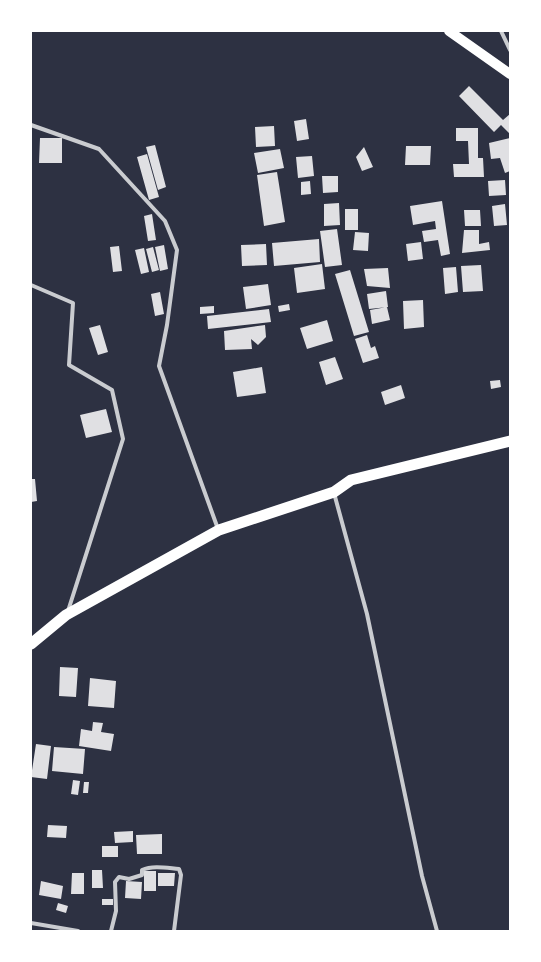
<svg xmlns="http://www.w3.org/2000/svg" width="541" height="962" font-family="'Source Serif 4',serif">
  <rect width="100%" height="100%" fill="#2d3142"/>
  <path fill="#e0e0e3" d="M469,86L503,120L510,114V134L501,125L494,132L459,96Z
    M306,119L309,139L297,141L294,121Z
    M274,126L275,146L256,147L255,127Z
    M456,128H478V158H483L484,177H454L453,164H469L468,141H456Z
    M40,138H62V163H39Z
    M510,138V171L505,173L500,158L491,159L489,143Z
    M155,145L166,187L158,190L146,147Z
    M406,146H431L430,165H405Z
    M364,147L373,167L362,171L356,157Z
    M280,149L284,168L258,173L254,153Z
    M147,154L159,197L149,200L137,157Z
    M312,156L314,176L298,178L296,157Z
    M277,172L285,222L264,226L257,175Z
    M322,176H338V192L323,193Z
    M505,180L506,195L489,196L488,181Z
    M310,181L311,194L301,195V182Z
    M442,201L450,254L441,256L438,240L424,242L422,231L436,229L435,221L413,225L410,206Z
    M339,203L340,225L324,226V204Z
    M505,204L507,225L494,226L492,206Z
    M345,209H358V230H345Z
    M464,210H480L481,226H465Z
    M152,214L156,240L148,241L144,216Z
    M337,229L342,265L325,267L320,231Z
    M464,230H479V244L489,242L490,250L462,253Z
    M355,232L369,233L368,251L353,250Z
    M319,239L320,262L274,266L272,243Z
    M421,242L423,259L408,261L406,244Z
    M266,244L267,265L242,266L241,245Z
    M164,245L168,269L160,271L155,247Z
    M119,246L122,271L113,272L110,247Z
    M153,247L159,270L152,272L146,249Z
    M144,248L149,272L141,274L135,250Z
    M322,264L325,289L297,293L294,268Z
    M481,265L483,291L463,292L461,266Z
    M456,267L458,292L445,294L443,268Z
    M388,268L390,288L367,286L364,269Z
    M350,270L369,332L354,336L335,274Z
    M268,284L271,305L246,309L243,287Z
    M386,291L388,307L369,309L367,294Z
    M160,292L164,314L155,316L151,294Z
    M423,300L424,327L404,329L403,301Z
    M289,304L290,310L279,312L278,306Z
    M214,306V313L200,314V307Z
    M387,307L390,320L372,324L370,310Z
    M269,309L271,322L208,329L207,316Z
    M327,320L333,341L307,349L300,328Z
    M100,325L108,352L98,355L89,328Z
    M265,325L266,337L258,345L251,339L252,349L225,350L224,331Z
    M367,335L371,348L375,346L379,358L363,363L355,339Z
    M335,357L343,379L326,385L319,362Z
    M262,367L266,393L237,397L233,372Z
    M500,380L501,387L491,389L490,381Z
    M401,385L405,398L385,405L381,392Z
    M106,409L112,432L86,438L80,415Z
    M31,479H35L37,501L31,502Z
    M60,667L78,668L76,697L59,696Z
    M90,678L116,681L114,708L88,706Z
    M93,722L103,723L101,732L114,734L111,751L79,746L81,729L92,731Z
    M36,744L51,746L47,779L31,777Z
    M54,747L85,749L83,774L52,771Z
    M73,780L80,781L78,795L71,794Z
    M84,782H89L88,793H83Z
    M48,825L67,826L66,838L47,837Z
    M133,831V842L115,843L114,832Z
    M162,834V854H137L136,835Z
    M102,846H118V857H102Z
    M92,870H102L103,888H92Z
    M144,871H156V891H144Z
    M72,873H84V894H71Z
    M158,873H175L174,886H158Z
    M41,881L63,886L61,899L39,895Z
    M126,881L142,882L141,899L125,898Z
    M102,899H113V905H102Z
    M58,903L68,906L66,913L56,910Z"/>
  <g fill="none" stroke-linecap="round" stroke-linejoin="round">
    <path stroke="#caccd0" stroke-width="4" d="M501,31L510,50
      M31,125L99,149L165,221L177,250L167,325L159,366L218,529
      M31,285L73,303L69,365L112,390L123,439L68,611
      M334,493L367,614L422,876L437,931
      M31,923L78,931
      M111,931L116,911L115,882L119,877L129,879L142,875V870C153,865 167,868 179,869L181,875L174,931"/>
    <path stroke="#fff" stroke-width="10" d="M449,31L510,74"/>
    <path stroke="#fff" stroke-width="11" d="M31,644L66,615L219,530L334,492L351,480L510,441"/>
  </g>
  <rect width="541" height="962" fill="none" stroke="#ffffff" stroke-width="64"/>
</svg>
